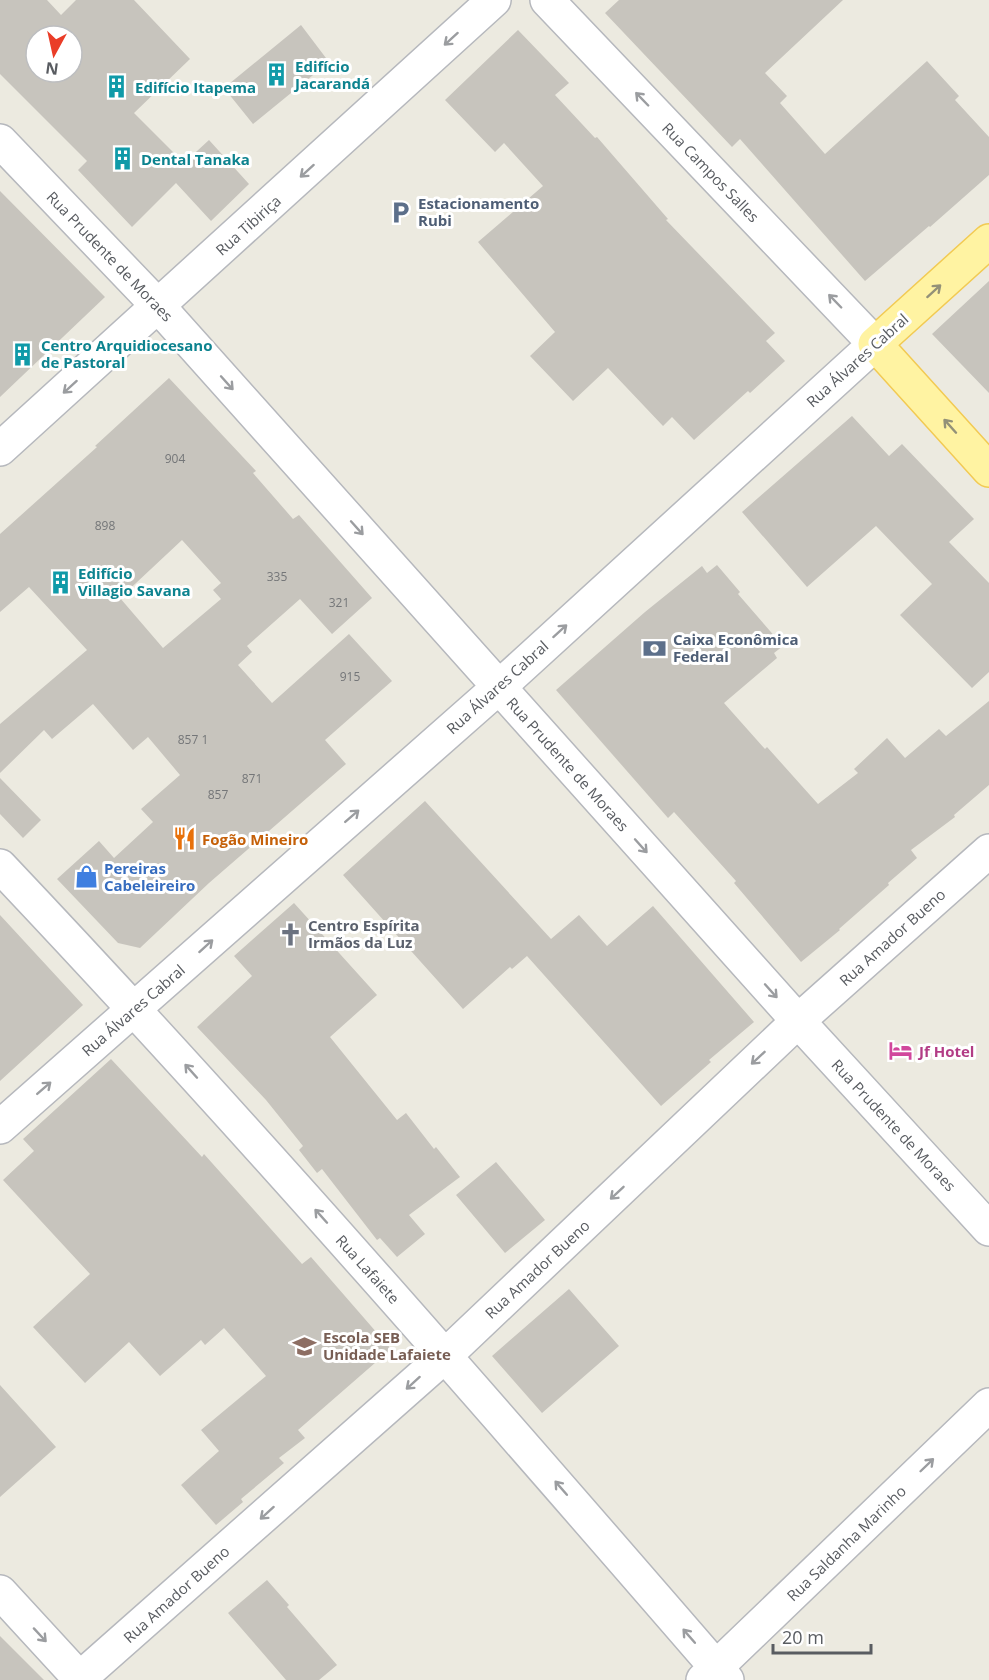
<svg xmlns="http://www.w3.org/2000/svg" width="989" height="1680" font-family="'Open Sans',sans-serif">
  <rect width="100%" height="100%" fill="#eceae0"/>
  <path fill="#c7c4bd" fill-rule="evenodd" d="M0,0H47L61,15L76,0H134L190,59L134,113L184,163L209,140L249,184L211,221L176,183L132,227L78,170L87,161L0,74ZM36,36H72V72H36Z
    M619,0H843L765,73L787,96L780,103L825,154L927,61L959,96L955,100L989,137V175L930,227L929,226L865,281L740,139L732,147L605,13Z
    M301,25L329,62L253,124L224,88Z
    M518,30L569,83L555,95L595,138L597,137L668,219L666,220L775,333L766,341L785,361L750,393L748,391L694,440L672,417L663,426L608,368L573,401L530,356L555,332L478,242L543,186L504,143L495,152L445,100Z
    M0,191L105,297L0,397Z
    M989,281V393L932,334Z
    M169,378L256,471L253,473L293,519L299,515L372,598L332,634L300,599L247,646L252,652L238,665L272,703L349,634L392,681L325,740L346,764L209,883L140,948L118,943L57,879L99,841L114,858L153,822L141,809L180,775L148,737L133,750L93,704L52,739L44,730L0,773V724L87,650L29,587L0,612V534L97,447L95,446ZM182,540L221,583L213,590L221,599L163,648L120,598Z
    M852,416L889,456L902,444L974,519L949,542L989,583V672L972,688L900,615L932,584L876,526L807,587L742,512Z
    M717,565L740,592L738,594L783,646L774,653L777,658L724,703L765,749L767,747L818,804L858,773L854,769L887,738L905,758L939,729L946,736L989,701V785L954,815L955,817L911,850L917,858L888,883L889,885L839,929L840,930L801,962L734,883L736,881L674,812L668,818L556,690L645,612L702,566L707,573Z
    M0,778L41,820L23,838L0,814Z
    M425,801L551,939L579,915L607,946L653,906L754,1022L709,1060L711,1062L661,1106L527,956L512,969L510,967L463,1009L343,875Z
    M294,903L377,995L330,1037L397,1120L406,1113L434,1149L436,1147L460,1177L409,1215L425,1234L397,1257L380,1238L377,1240L322,1169L317,1173L299,1150L303,1146L266,1100L197,1027L252,976L234,956Z
    M0,915L83,1005L0,1081Z
    M111,1059L202,1157L204,1154L302,1264L311,1257L391,1349L298,1430L305,1438L279,1458L284,1463L241,1499L243,1502L216,1525L181,1485L219,1451L201,1430L266,1376L224,1328L205,1345L201,1340L160,1376L129,1342L85,1383L33,1327L90,1274L3,1180L34,1151L23,1139Z
    M496,1162L545,1220L505,1253L456,1195Z
    M569,1289L619,1346L542,1413L492,1356Z
    M0,1385L56,1447L0,1497Z
    M267,1580L289,1605L287,1607L337,1665L319,1680H286L228,1613Z
    M0,1636L44,1680H0Z"/>
  <g fill="none" stroke-linecap="round" stroke-linejoin="round">
    <defs>
      <path id="minor" d="M0,141L159,307L798,1021L989,1229
        M0,449L494,0
        M0,866C250,1130 489,1405 727,1680
        M0,1127L499,687L875,344L547,0
        M0,1592L81,1680
        M78,1680L446,1355L798,1021L989,851
        M703,1680L989,1405"/>
      <path id="major" d="M989,241L875,344L989,470"/>
    </defs>
    <use href="#minor" stroke="#b6b8bd" stroke-width="36"/>
    <use href="#major" stroke="#f2ca53" stroke-width="36"/>
    <use href="#minor" stroke="#fff" stroke-width="33"/>
    <use href="#major" stroke="#fff3a2" stroke-width="33"/>
  </g>
  <defs><path id="oneway-shaft" d="M-6 0H5M1.5-3L5.5 0L1.5 3" fill="none" stroke-width="1.6" stroke-linecap="round" stroke-linejoin="round" transform="scale(1.5)"/></defs>
  <g stroke="#9b9da0">
    <use href="#oneway-shaft" transform="translate(451 39) rotate(138)"/>
    <use href="#oneway-shaft" transform="translate(642 99) rotate(-134)"/>
    <use href="#oneway-shaft" transform="translate(307 171) rotate(138)"/>
    <use href="#oneway-shaft" transform="translate(835 301) rotate(-134)"/>
    <use href="#oneway-shaft" transform="translate(227 383) rotate(48)"/>
    <use href="#oneway-shaft" transform="translate(70 387) rotate(138)"/>
    <use href="#oneway-shaft" transform="translate(357 528) rotate(48)"/>
    <use href="#oneway-shaft" transform="translate(560 631) rotate(-42)"/>
    <use href="#oneway-shaft" transform="translate(352 816) rotate(-41)"/>
    <use href="#oneway-shaft" transform="translate(641 846) rotate(48)"/>
    <use href="#oneway-shaft" transform="translate(206 946) rotate(-42)"/>
    <use href="#oneway-shaft" transform="translate(771 991) rotate(48)"/>
    <use href="#oneway-shaft" transform="translate(758 1058) rotate(137)"/>
    <use href="#oneway-shaft" transform="translate(191 1071) rotate(-132)"/>
    <use href="#oneway-shaft" transform="translate(44 1088) rotate(-41)"/>
    <use href="#oneway-shaft" transform="translate(617 1193) rotate(137)"/>
    <use href="#oneway-shaft" transform="translate(321 1216) rotate(-132)"/>
    <use href="#oneway-shaft" transform="translate(413 1383) rotate(138)"/>
    <use href="#oneway-shaft" transform="translate(927 1465) rotate(-44)"/>
    <use href="#oneway-shaft" transform="translate(561 1488) rotate(-131)"/>
    <use href="#oneway-shaft" transform="translate(267 1513) rotate(138)"/>
    <use href="#oneway-shaft" transform="translate(40 1635) rotate(47)"/>
    <use href="#oneway-shaft" transform="translate(689 1636) rotate(-131)"/>
  </g>
  <g stroke="#939178">
    <use href="#oneway-shaft" transform="translate(934 291) rotate(-42)"/>
    <use href="#oneway-shaft" transform="translate(950 426) rotate(-132)"/>
  </g>
  <defs>
    <symbol id="building-bare" viewBox="-9 -9 18 18"><path d="M-4-6H4V6H1V3H-1V6H-4ZM-2.5-4.3h1.7v1.8h-1.7ZM.8-4.3h1.7v1.8H.8ZM-2.5-1h1.7V.8h-1.7ZM.8-1h1.7V.8H.8Z" fill="#0f9aa8" stroke="#fff" stroke-width="2.5" paint-order="stroke"/></symbol>
    <symbol id="parking-bare" viewBox="-9 -9 18 18"><path d="M-3.5-5.5H1a3.5 3.5 0 0 1 0 7H-1V5.5H-3.5ZM-1-3.4V-.6H.8a1.4 1.4 0 0 0 0-2.8Z" fill="#5c6f8a" stroke="#fff" stroke-width="2.5" paint-order="stroke"/></symbol>
    <symbol id="bank-bare" viewBox="-9 -9 18 18"><path d="M-6-4H6V4H-6ZM0-2.3a2.3 2.3 0 1 0 0 4.6a2.3 2.3 0 1 0 0-4.6Z" fill="#5c6f8a" stroke="#fff" stroke-width="2.5" paint-order="stroke"/></symbol>
    <symbol id="restaurant-bare" viewBox="-9 -9 18 18"><path d="M-5-6h1v4h1v-4h1v4h1v-4h1v5L-1.5 .5V6h-2V.5L-5-1ZM5-6V6H3V1.5H1.5Q1.5-4 5-6Z" fill="#e8710a" stroke="#fff" stroke-width="2.5" paint-order="stroke"/></symbol>
    <symbol id="shop-bare" viewBox="-9 -9 18 18"><path d="M-5-2.5h2.3a2.7 3.5 0 0 1 5.4 0H5L5.5 6h-11ZM-1.5-2.5h3a1.5 2.3 0 0 0-3 0Z" fill="#3f7fe0" stroke="#fff" stroke-width="2.5" paint-order="stroke"/></symbol>
    <symbol id="church-bare" viewBox="-9 -9 18 18"><path d="M-1.2-6h2.4v3.5h3.3v2.4h-3.3V6h-2.4V-.1h-3.3v-2.4h3.3Z" fill="#6b7280" stroke="#fff" stroke-width="2.5" paint-order="stroke"/></symbol>
    <symbol id="hotel-bare" viewBox="-9 -9 18 18"><path d="M-6-4.5h1.5V1H6V5H4.5V3h-9V5H-6ZM-4 0a1.8 1.8 0 1 1 3.6 0ZM.5 0V-2.5h3Q6-2.5 6 0Z" fill="#d1479c" stroke="#fff" stroke-width="2.5" paint-order="stroke"/></symbol>
    <symbol id="school-bare" viewBox="-9 -9 18 18"><path d="M0-5L7-2L0 1L-7-2ZM-4 1L0 2.5L4 1V4Q0 6-4 4Z" fill="#8d6e63" stroke="#fff" stroke-width="2.5" paint-order="stroke"/></symbol>
  </defs>
  <g fill-rule="evenodd">
    <use href="#building-bare" x="260" y="58" width="33" height="33"/>
    <use href="#building-bare" x="100" y="70" width="33" height="33"/>
    <use href="#building-bare" x="106" y="142" width="33" height="33"/>
    <use href="#parking-bare" x="384" y="196" width="33" height="33"/>
    <use href="#building-bare" x="6" y="338" width="33" height="33"/>
    <use href="#building-bare" x="44" y="566" width="33" height="33"/>
    <use href="#bank-bare" x="638" y="632" width="33" height="33"/>
    <use href="#restaurant-bare" x="168" y="822" width="33" height="33"/>
    <use href="#shop-bare" x="70" y="860" width="33" height="33"/>
    <use href="#church-bare" x="274" y="918" width="33" height="33"/>
    <use href="#hotel-bare" x="884" y="1034" width="33" height="33"/>
    <use href="#school-bare" x="288" y="1330" width="33" height="33"/>
  </g>
  <g text-anchor="middle" dominant-baseline="central" stroke-width="6" stroke-linejoin="round" paint-order="stroke">
    <g font-size="12" fill="#747678">
      <text x="175" y="458">904</text>
      <text x="105" y="525">898</text>
      <text x="277" y="576">335</text>
      <text x="339" y="602">321</text>
      <text x="350" y="676">915</text>
      <text x="193" y="739">857 1</text>
      <text x="252" y="778">871</text>
      <text x="218" y="794">857</text>
    </g>
    <g font-size="15" font-weight="bold" fill="#0d838f" stroke="#fff" text-anchor="start">
      <text x="295" y="66">Edifício<tspan x="295" dy="17">Jacarandá</tspan></text>
      <text x="135" y="87">Edifício Itapema</text>
      <text x="141" y="159">Dental Tanaka</text>
      <text x="41" y="345">Centro Arquidiocesano<tspan x="41" dy="17">de Pastoral</tspan></text>
      <text x="78" y="573">Edifício<tspan x="78" dy="17">Villagio Savana</tspan></text>
    </g>
    <g font-size="15" fill="#595c61" stroke="#fff">
      <text transform="translate(711 172) rotate(46)">Rua Campos Salles</text>
      <text transform="translate(248 225) rotate(-42)">Rua Tibiriça</text>
      <text transform="translate(110 256) rotate(46)">Rua Prudente de Moraes</text>
      <text transform="translate(857 360) rotate(-42)">Rua Álvares Cabral</text>
      <text transform="translate(497 687) rotate(-42)">Rua Álvares Cabral</text>
      <text transform="translate(568 764) rotate(48)">Rua Prudente de Moraes</text>
      <text transform="translate(892 937) rotate(-42)">Rua Amador Bueno</text>
      <text transform="translate(133 1010) rotate(-41)">Rua Álvares Cabral</text>
      <text transform="translate(894 1125) rotate(47)">Rua Prudente de Moraes</text>
      <text transform="translate(368 1269) rotate(48)">Rua Lafaiete</text>
      <text transform="translate(537 1269) rotate(-43)">Rua Amador Bueno</text>
      <text transform="translate(846 1543) rotate(-44)">Rua Saldanha Marinho</text>
      <text transform="translate(176 1594) rotate(-42)">Rua Amador Bueno</text>
    </g>
    <g font-size="15" font-weight="bold" fill="#4e5e75" stroke="#fff" text-anchor="start">
      <text x="418" y="203">Estacionamento<tspan x="418" dy="17">Rubi</tspan></text>
      <text x="673" y="639">Caixa Econômica<tspan x="673" dy="17">Federal</tspan></text>
    </g>
    <g font-size="15" font-weight="bold" fill="#c56008" stroke="#fff" text-anchor="start">
      <text x="202" y="839">Fogão Mineiro</text>
    </g>
    <g font-size="15" font-weight="bold" fill="#366cbe" stroke="#fff" text-anchor="start">
      <text x="104" y="868">Pereiras<tspan x="104" dy="17">Cabeleireiro</tspan></text>
    </g>
    <g font-size="15" font-weight="bold" fill="#5b616d" stroke="#fff" text-anchor="start">
      <text x="308" y="925">Centro Espírita<tspan x="308" dy="17">Irmãos da Luz</tspan></text>
    </g>
    <g font-size="15" font-weight="bold" fill="#b23c85" stroke="#fff" text-anchor="start">
      <text x="919" y="1051">Jf Hotel</text>
    </g>
    <g font-size="15" font-weight="bold" fill="#785e54" stroke="#fff" text-anchor="start">
      <text x="323" y="1337">Escola SEB<tspan x="323" dy="17">Unidade Lafaiete</tspan></text>
    </g>
  </g>
  <g transform="translate(54 54) rotate(188)"><circle r="28" fill="#ffffff" stroke="#bdbec0" stroke-width="1.5"/>
  <path d="M0-4.5L10 22L0 15L-10 22Z" fill="#ea3d28"/>
  <text y="-9" font-size="16" font-weight="bold" text-anchor="middle" fill="#595c61">N</text>
  </g>
  <path d="M773 1644v9h98v-9" fill="none" stroke="#595c61" stroke-width="3"/>
  <text x="782" y="1644" font-size="18" fill="#595c61" stroke="#ffffff" stroke-width="4.5" paint-order="stroke">20 m</text>
</svg>
